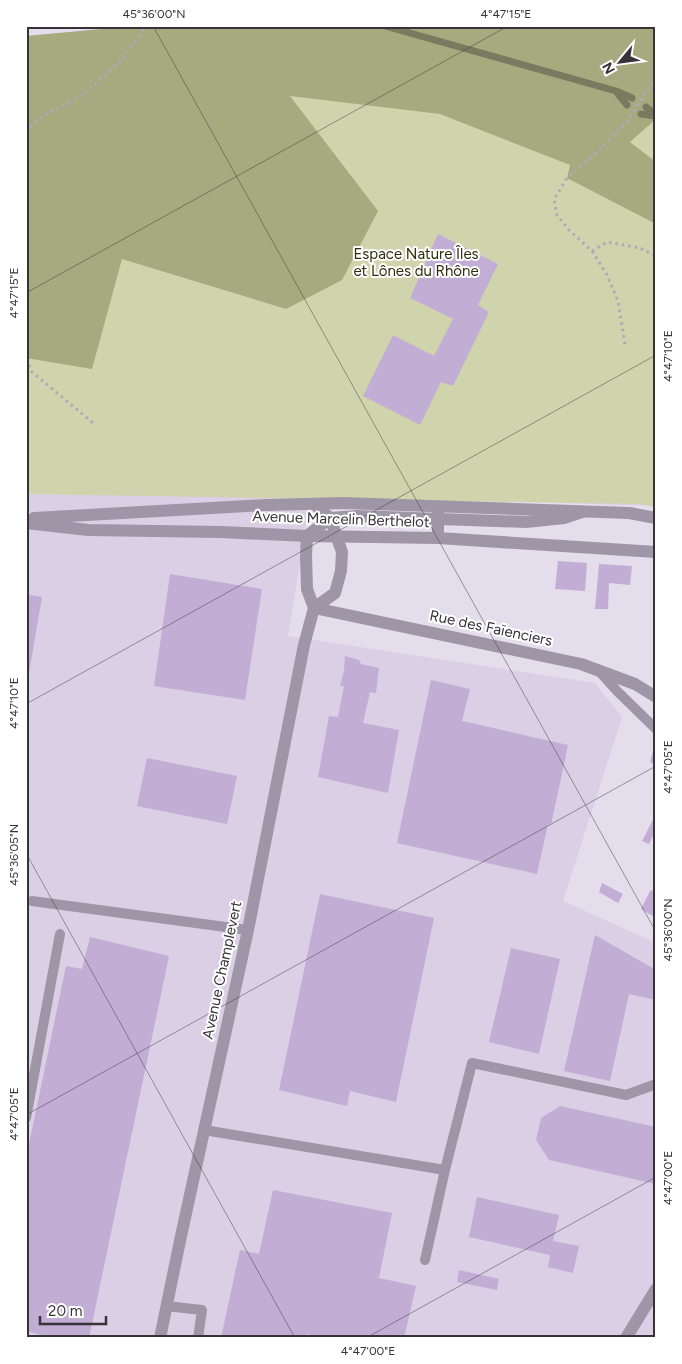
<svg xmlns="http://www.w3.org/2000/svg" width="682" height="1364" font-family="Figtree,sans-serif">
  <rect width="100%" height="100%" fill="#e4ddec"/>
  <path fill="#dacfe5" d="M440,130L656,506L311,495L288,636L595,683L622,717L563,901L656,943V1338H26V482Z"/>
  <path fill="#cfd4ac" d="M125,26H656V507L639,504L26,494V37L124,28Z"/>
  <path fill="#a5aa7f" d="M112,26H656V119L630,142L656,162V224L567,178L570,165L440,114L290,96L378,211L342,280L286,309L122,259L92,369L26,358V36L112,28Z"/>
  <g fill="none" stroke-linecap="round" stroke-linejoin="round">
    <path stroke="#797b60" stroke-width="7" d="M385,26L616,91L632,98
      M618,94L627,105
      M646,107L656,115
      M641,114L656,116"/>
  </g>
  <path fill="#c2add4" d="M438,234L498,264L478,305L489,312L453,386L441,382L420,425L363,396L393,335L434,356L453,319L410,298Z
    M558,561L587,563L585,591L555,589Z
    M599,564L632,566L630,585L609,583L608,609H595Z
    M170,574L262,589L245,700L154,686Z
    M26,594L42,597L27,685H26Z
    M345,656L359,660L361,664L379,668L376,693L370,692L363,723L399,730L388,793L318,777L329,716L338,717L344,686H340L344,670Z
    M431,680L470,689L462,721L568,745L551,825L548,824L537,874L397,843Z
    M655,744H656V766L650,762Z
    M147,758L237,776L227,824L137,806Z
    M656,814V830L649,844L642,841Z
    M602,883L623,894L618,903L599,892Z
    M656,889V918L641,909L650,891Z
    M320,894L434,918L396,1102L350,1091L347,1106L279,1090Z
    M595,935L656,970V1000L629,994L610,1081L564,1071Z
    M90,937L169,956L89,1338H53L26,1331V1159L66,966L82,969Z
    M511,948L560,959L539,1054L489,1042Z
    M560,1106L656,1127V1184L549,1160L536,1140L541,1118Z
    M273,1190L392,1213L379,1278L416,1286L404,1338H325L306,1334L305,1338H221L240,1250L259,1254Z
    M477,1197L559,1215L553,1241L579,1246L573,1273L548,1267L550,1255L469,1237Z
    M459,1270L499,1279L497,1290L457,1282Z"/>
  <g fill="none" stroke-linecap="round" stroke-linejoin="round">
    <path stroke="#afaab5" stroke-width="3" stroke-dasharray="2.5 4" stroke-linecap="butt" d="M26,132L38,119L84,94L120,62L146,26
      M592,251L607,242L640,248L656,256
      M625,344L618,301L607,275L592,251L569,230L557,215L554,199L567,178L597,152L625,124L656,77
      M26,359L32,372L93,423"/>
    <path stroke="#9e95a6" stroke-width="10" d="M599,671L617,691L656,729
      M32,901L248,930
      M26,1118L60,934
      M204,1130L445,1170L472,1063L626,1095L656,1084
      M425,1260L445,1170
      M166,1306L202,1310L198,1338"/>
    <path stroke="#9e95a6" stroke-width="12" d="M314,608L307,589L306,557L307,536L330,518L356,516L526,522L564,518L582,512
      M314,608L581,664L635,684L656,697
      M314,608L335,593L341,571L342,552L330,518L314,504
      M160,1338L181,1236L248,930L304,645L314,608
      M626,1338L656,1289"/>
    <path stroke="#9e95a6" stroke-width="12" d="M34,518L266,505L343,503L629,513L656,518
      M26,523L88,530L221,532L307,536L438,538L656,552
      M438,538V507"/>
  </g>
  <path fill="none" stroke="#373439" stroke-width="1" stroke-opacity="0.45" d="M153,26L656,932M26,293L508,26M26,704L656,355M26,853L295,1338M26,1115L656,766M366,1338L656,1177"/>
  <g text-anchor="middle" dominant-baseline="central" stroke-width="4" stroke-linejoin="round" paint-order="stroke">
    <g font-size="15" fill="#2c2f0c" stroke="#fff">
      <text x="416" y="254">Espace Nature Îles<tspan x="416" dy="17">et Lônes du Rhône</tspan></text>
    </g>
    <g font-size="15" fill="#373439" stroke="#fff">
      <text transform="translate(341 519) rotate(2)">Avenue Marcelin Berthelot</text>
      <text transform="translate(491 628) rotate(12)">Rue des Faïenciers</text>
      <text transform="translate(222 970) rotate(-78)">Avenue Champlevert</text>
    </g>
  </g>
  <rect width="682" height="1364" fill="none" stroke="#ffffff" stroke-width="55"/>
  <g transform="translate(620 62) rotate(241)" stroke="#ffffff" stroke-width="4" paint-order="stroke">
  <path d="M0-4L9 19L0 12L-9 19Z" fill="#373439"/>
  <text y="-8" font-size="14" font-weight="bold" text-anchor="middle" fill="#373439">N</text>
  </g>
  <path d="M40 1316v8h66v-8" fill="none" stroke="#373439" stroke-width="2.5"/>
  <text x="48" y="1316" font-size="15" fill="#373439" stroke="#ffffff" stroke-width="4" paint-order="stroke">20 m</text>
  <rect x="28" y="28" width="626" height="1308" fill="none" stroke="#373439" stroke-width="2"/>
  <g font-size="12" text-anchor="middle" fill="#373439">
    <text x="154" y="18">45°36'00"N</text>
    <text x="506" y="18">4°47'15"E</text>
    <text transform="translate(14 293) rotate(-90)" y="4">4°47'15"E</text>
    <text transform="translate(668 356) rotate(-90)" y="4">4°47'10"E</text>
    <text transform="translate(14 703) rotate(-90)" y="4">4°47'10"E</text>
    <text transform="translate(668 767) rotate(-90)" y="4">4°47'05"E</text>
    <text transform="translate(14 855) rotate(-90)" y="4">45°36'05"N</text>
    <text transform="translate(668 930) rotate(-90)" y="4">45°36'00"N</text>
    <text transform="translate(14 1114) rotate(-90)" y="4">4°47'05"E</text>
    <text transform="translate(668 1178) rotate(-90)" y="4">4°47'00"E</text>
    <text x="368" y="1355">4°47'00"E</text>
  </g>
</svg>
